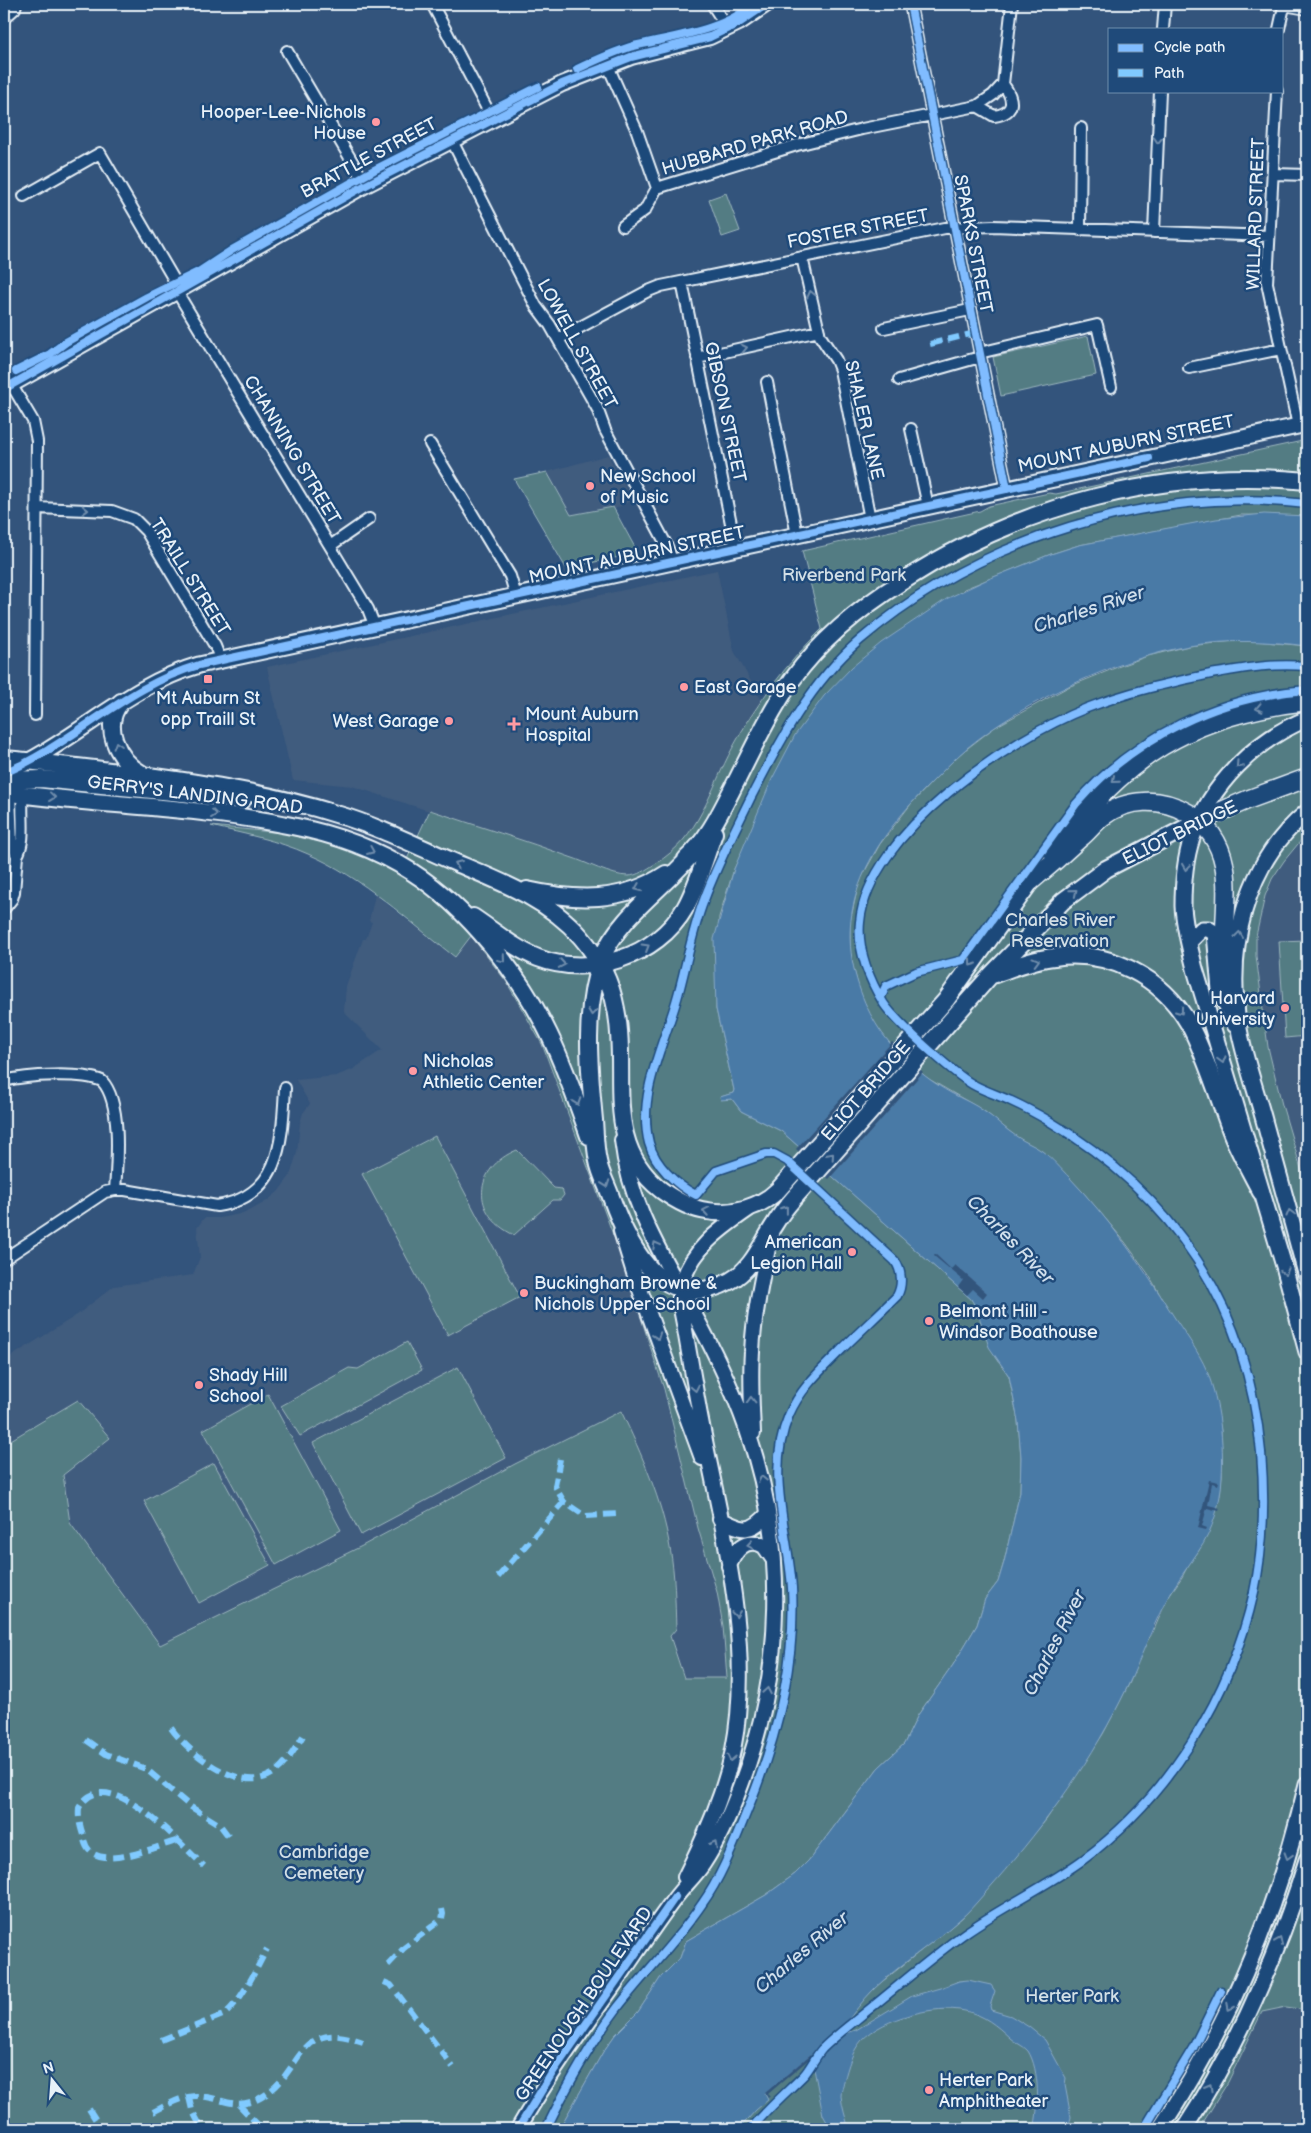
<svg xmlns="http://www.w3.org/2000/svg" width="1311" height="2133" font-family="'Balsamiq Sans',sans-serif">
  <rect width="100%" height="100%" fill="#33547c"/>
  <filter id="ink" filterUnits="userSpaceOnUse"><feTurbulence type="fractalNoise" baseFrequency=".02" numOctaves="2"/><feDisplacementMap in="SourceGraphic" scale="10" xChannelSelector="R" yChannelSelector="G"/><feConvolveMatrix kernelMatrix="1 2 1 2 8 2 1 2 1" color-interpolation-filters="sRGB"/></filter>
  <g filter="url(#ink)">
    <path fill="#415c7e" d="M608,455L632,500L615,509L613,507L571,515L547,472Z
      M717,570L734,651L762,701L733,746L700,817L685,841L671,855L642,871L630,876L618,875L569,856L352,786L293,780L267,667Z
      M1307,833V1189L1282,1105L1268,1047L1256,956V936L1265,896L1272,879L1284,861Z
      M375,895L455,957L471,936L506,981L542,1044L621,1256L658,1368L698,1528L717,1592L723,1626L727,1678H684L670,1636L676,1629L674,1580L670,1547L654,1485L621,1411L515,1464L362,1546L160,1645L70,1523L63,1475L109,1438L78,1400L4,1444V1361L77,1315L114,1286L193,1275L200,1257L197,1228L204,1218H220L240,1214L253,1209L267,1201L278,1192L290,1176L297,1153L300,1123L303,1113L310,1104L296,1080L336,1076L352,1070L382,1050L344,1012L346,986L363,939H366L372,922L369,921Z
      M1286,2007L1307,2010V2129H1199L1228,2082L1262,2012Z"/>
    <path fill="#527c83" stroke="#9db6be" d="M726,193L740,231L722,237L709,199Z
      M1088,336L1096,375L1001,396L993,357Z
      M1307,440V516L1241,515L1079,545L1051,554L964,589L748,839L734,869L719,917L716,1009L734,1090L733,1093L721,1097L722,1099H732L741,1111L781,1131L971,1299L976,1307L996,1357L1009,1376L1018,1421L1021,1457L1020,1492L1004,1562L998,1582L985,1599L977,1625L953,1665L918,1715L904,1744L878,1768L809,1860L795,1874L766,1895L686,1941L680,1958L661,1977L638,2012L615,2035L603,2052L559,2129H4V1444L78,1400L110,1438L63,1475L70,1523L160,1645L362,1546L515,1464L621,1411C642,1455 662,1500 670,1548C675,1575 675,1602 676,1629L670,1636L684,1678H727L723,1626L717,1592L698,1528L664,1389L621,1256L542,1044L506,981L471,936L455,957C408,921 363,877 308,854C277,840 244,834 211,826L302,835L348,848L401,872L430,810C477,826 524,840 570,857C586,862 611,876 628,876C637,876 647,869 655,864C701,836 709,791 733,747C756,704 787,663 822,629L802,551L980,511L989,506L1049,493L1056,494Z
      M547,472L571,515L613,507L638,553L566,568L514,479Z
      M1243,640L1307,646V833L1284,861L1272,879L1265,896L1256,936V956L1268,1047L1282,1105L1307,1189V2010L1286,2007L1262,2012L1228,2082L1199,2129H739L756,2109L765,2093L849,2018L861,2002L878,1985L963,1917L1046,1820L1103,1734L1130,1682L1141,1651L1153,1632L1168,1597L1182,1577L1191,1560L1198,1552L1206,1536L1220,1495L1222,1475L1221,1431L1212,1388L1149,1275L1125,1242L1082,1191L1043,1152L1015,1136L984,1111L927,1078L890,1044L872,1020L860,993L850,955V922L859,882L880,844L911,804L956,757L995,727L1068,687L1120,666L1148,656L1189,646Z
      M1307,940V1036L1285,1038L1279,941Z
      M435,1136L520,1297L448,1335L362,1174Z
      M517,1150L554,1188L562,1189L564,1195L560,1200H553L514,1235C470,1214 473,1168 517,1150Z
      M407,1342L422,1370L300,1436L281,1406L349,1368L358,1369Z
      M458,1367L506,1458L361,1535L313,1443Z
      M268,1394L341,1530L276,1565L203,1430Z
      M214,1463L270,1565L199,1603L144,1501Z"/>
    <path fill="#4a7aa6" stroke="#89aac7" d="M1264,514L1307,516V646C1268,641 1228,639 1189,646C1117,659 1024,701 967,748C952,761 939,775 925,789C875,840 836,900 855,973C864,1007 878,1033 903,1057C918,1071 933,1083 951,1093C962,1099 975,1104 985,1112C996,1119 1005,1129 1016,1136C1024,1142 1034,1145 1042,1151C1052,1158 1061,1169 1070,1178C1109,1219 1141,1264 1171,1312C1183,1331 1198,1350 1207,1371C1220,1404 1224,1442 1222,1477C1221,1502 1213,1531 1198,1552C1187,1568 1175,1584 1166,1601C1149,1633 1138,1667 1121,1700C1086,1770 1038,1834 985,1893C977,1902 968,1913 958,1921C931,1945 900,1964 874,1989C862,2001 853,2014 843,2027L847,2033L856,2030L912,1996L940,1988L959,1981L968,1980L991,1985L995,1991L990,2006L991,2010L1011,2016L1029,2027L1045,2040L1066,2078L1065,2085L1071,2117L1068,2129H1034C1039,2109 1040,2070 1028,2051C1023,2045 1015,2043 1010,2038C996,2025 984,2015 965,2011C935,2004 884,2018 862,2040C852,2051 848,2067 844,2081C843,2086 841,2091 841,2096C842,2107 846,2119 849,2129H831L823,2115L814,2069L806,2065L838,2032L765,2094L768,2100L756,2110L739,2129H559L603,2052L615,2035L638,2012L661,1977L680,1958L686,1941L766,1895L795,1874L809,1860L878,1768L904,1744L918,1715L953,1665L977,1625L985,1599L998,1582L1004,1562L1020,1492L1021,1457L1018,1421L1009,1376L989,1347L976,1307L971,1299L781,1131L741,1111L732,1099L721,1100L720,1097L733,1093L734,1090L716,1009L714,939L734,869L772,779L795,735L824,696L852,667L881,643L948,598L986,580L1051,554L1079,545L1216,519Z"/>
    <path fill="#33547c" d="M892,1042L923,1072L829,1179L796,1149Z
      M935,1254L951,1269L955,1265L987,1293L983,1298L973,1289L967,1295L958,1287L963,1280L934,1256Z
      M1209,1480L1219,1482L1218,1485L1212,1483L1208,1505L1220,1508L1219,1511L1207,1508L1202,1526L1207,1528L1206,1530L1198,1528Z
      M843,2027L846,2032L825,2052L814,2069L807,2065L804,2066L809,2059L768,2094L770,2096L768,2098L765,2093Z"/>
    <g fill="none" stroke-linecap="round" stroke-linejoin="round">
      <defs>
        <path id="minor" d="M432,4L493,120
          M712,4L728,29
          M910,4L1007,489
          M1163,29L1165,4
          M1279,29L1283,11L1287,4
          M287,51L366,185
          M608,66L637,131L657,188L797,145L862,129L977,106L993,95L1003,84L1012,4
          M1277,91L1267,283L1298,426
          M977,106L994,116C1016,113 1014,99 1003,84
          M452,141L536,306L550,325L597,408L605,430L666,544L673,562
          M1274,174L1307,175
          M24,196L100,153L180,290
          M623,226L645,210L657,188
          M1080,230L1081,128
          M1154,232L1160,91
          M802,257L820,336L836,360L840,370L870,519
          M682,282L736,548
          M177,292L330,546L368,609L375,627
          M884,328L970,310
          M558,339L646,292L661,286L945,228L993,226L1269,236
          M979,353L1097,325L1111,387
          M697,358L819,331
          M1189,368L1281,349
          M899,380L980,357
          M767,382L797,535
          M11,384L33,421L37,441L35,715
          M911,429L928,506
          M430,444L510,576L516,596
          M37,508L112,511L134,519L146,531L215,646L221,661
          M330,546L369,519
          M17,856C27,839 20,814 23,794
          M4,909L12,899L14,892L17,856L12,845L10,793
          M4,1081C27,1075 81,1072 102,1081C122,1102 117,1162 115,1190
          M4,1259L105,1192L115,1190H125L217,1206C281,1196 282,1141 285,1088"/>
        <path id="tertiary" d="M4,17L14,8L15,4
          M4,371L11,384"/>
        <path id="secondary" d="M1290,4L1307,7
          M4,389L366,185L562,84L631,57L710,37L739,23L767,4
          M621,1231L635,1276L702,1458
          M753,1433C752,1406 750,1379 752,1352C754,1312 763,1273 771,1234
          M720,1519C743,1531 750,1534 768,1514
          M729,1566C735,1551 745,1536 764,1546L773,1559
          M685,1877C705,1836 724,1795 733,1750C755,1640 719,1518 699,1410C694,1381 689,1353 684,1324C682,1313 678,1298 681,1287C690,1250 720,1229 749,1209
          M518,2129C546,2080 579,2034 612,1988C633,1958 653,1927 675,1898C684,1886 695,1876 703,1864C719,1840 731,1812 741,1785C784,1671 787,1545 747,1430C730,1381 705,1332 679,1287C653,1240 628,1194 622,1140"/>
        <path id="primary" d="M1307,719C1256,739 1210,785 1192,838C1185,859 1183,884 1183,906C1184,927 1190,948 1195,969L1284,1266L1307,1352
          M4,773C73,744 126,686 199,665L1307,424
          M1307,812C1243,865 1226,950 1239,1029C1245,1061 1257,1093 1265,1124C1279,1175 1293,1226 1307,1277
          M1189,942L1202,929H1208L1215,933L1220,990L1235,1025
          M1160,2129C1230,2024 1278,1907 1307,1784
          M1184,2129C1238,2047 1278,1954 1307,1860"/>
        <path id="trunk" d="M121,702C101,725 117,760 142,774
          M4,759C50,763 95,769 141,775C207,784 272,794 336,814C377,826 415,845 454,862C499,881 548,899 581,937C599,958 611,981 616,1009C629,1073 601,1143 661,1190C675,1200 690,1209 707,1211C732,1215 760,1208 778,1190L946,1000L1031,881
          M4,780L41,779L243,799
          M4,792C99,806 198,806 292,826C334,834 376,849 412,872C467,907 521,976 549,1034C565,1067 577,1102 589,1136
          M693,853C665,887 618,917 602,958C583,1008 589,1068 594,1120C595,1133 595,1148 598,1161C600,1173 607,1185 611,1197C629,1248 664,1316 730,1281C752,1269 761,1245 774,1225C780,1215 787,1206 794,1198L990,976L1063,901L1106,869L1199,821
          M686,859C709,839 723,807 737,780C754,746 770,712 792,680C821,640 861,607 903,581C1023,504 1165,467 1307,481
          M527,890C576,901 622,903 666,874
          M473,917C494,931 515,949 538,958C590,978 657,957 685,908C698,885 705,857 714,833
          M992,975C1012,968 1033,959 1054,957C1108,949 1162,977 1189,1024C1206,1055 1219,1100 1232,1134C1240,1154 1251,1173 1261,1192"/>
        <path id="motorway" d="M1199,821L1247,800L1307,778
          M1053,852C1123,758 1189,714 1307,701
          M1031,881C1048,867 1064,853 1080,838C1088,832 1094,823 1102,817C1126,798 1161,797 1188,813C1207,824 1220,843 1224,864C1229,887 1225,910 1225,933C1225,957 1231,981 1236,1004"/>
      </defs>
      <use href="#minor" stroke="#e8f1f8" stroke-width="14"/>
      <use href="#tertiary" stroke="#e8f1f8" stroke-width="16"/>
      <use href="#secondary" stroke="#e8f1f8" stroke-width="18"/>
      <use href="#primary" stroke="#e8f1f8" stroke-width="19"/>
      <use href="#trunk" stroke="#e8f1f8" stroke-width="20"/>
      <use href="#motorway" stroke="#e8f1f8" stroke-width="21"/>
      <use href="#minor" stroke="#1f4a7a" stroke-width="10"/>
      <use href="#tertiary" stroke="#1f4a7a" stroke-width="12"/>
      <use href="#secondary" stroke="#1f4a7a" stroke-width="14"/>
      <use href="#primary" stroke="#1f4a7a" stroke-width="15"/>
      <use href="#trunk" stroke="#1f4a7a" stroke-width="16"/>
      <use href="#motorway" stroke="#1f4a7a" stroke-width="18"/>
      <path stroke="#80caff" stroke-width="6" stroke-dasharray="12 6" stroke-linecap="butt" d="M930,344L975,333
        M560,1459L555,1486L564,1502L585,1516L618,1514
        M498,1577L564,1502
        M171,1728C188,1752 236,1791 268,1776C284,1769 294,1750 303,1736
        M86,1740L106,1754L146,1769L191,1807L220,1825L229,1837
        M176,1841C155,1847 110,1867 91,1852C86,1848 84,1841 83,1835C80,1826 78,1818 79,1808C106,1758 183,1847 204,1866
        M388,1965L404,1948L442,1919L443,1914L442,1909
        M384,1982L391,1985L453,2067
        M161,2040L225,2014C244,1997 255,1971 267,1949
        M189,2097L192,2110L202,2129
        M239,2105L262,2129
        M89,2109L99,2125
        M153,2112C165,2106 182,2096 196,2096C221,2096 234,2112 260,2098C305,2073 294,2017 363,2042"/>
      <defs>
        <path id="cycleway" d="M910,4L1007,489
          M577,69C594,61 611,53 630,47C663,38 728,31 751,4
          M16,371L50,354L66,342L147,297L200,271L232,250L374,170L538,87
          M4,389L366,185L562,84L631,57L710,37L739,23L767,4
          M4,773C73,744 126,686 199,665L1149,458
          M881,997L886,986L916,972L963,960L1076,804C1134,737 1219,696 1307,690
          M518,2129L554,2070L675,1897
          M546,2129C567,2086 589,2045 618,2007C645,1972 677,1941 702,1904C723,1875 736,1838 749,1806C777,1737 796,1662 792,1588C788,1530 765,1471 789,1415C800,1389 820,1371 839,1352C858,1333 878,1315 897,1296C903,1285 902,1271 895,1261L787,1161L774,1154H766L716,1171L696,1195C676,1185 655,1165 649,1143C637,1096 663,1046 676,1002C686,969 691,933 704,900C717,865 734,832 750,799C780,741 810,683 860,640C981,537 1151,486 1307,504
          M751,2129C767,2109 786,2093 804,2075C811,2067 815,2057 822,2049C837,2034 855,2021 872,2007C903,1982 933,1956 965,1933C1003,1906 1046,1887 1084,1859C1170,1795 1231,1696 1254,1592C1264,1546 1265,1499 1261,1452C1248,1307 1174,1195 1049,1121C1037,1114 1024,1107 1011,1101C998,1095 984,1091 972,1084C952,1072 896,1022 884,1004C870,981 857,950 860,922C868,834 1010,738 1087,708C1128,692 1168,683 1211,674C1246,668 1272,663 1307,666
          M1144,2129L1193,2048L1221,1991"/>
      </defs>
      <use href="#cycleway" stroke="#1f4a7a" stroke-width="11"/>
      <use href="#cycleway" stroke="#80bcff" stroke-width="8"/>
    </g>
    <defs><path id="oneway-chevron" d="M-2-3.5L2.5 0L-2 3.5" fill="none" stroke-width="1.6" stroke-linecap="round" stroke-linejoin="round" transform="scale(1.25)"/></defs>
    <g stroke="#6f8dac">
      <use href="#oneway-chevron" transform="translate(1158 140) rotate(93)"/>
      <use href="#oneway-chevron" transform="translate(811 294) rotate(-103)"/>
      <use href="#oneway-chevron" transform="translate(744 348) rotate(-12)"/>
      <use href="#oneway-chevron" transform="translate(85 510) rotate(2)"/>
      <use href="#oneway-chevron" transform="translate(1259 708) rotate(168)"/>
      <use href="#oneway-chevron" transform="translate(117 745) rotate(-108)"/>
      <use href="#oneway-chevron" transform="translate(1239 765) rotate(133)"/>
      <use href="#oneway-chevron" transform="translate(1115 780) rotate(139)"/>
      <use href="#oneway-chevron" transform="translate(52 797) rotate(6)"/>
      <use href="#oneway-chevron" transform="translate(214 814) rotate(7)"/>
      <use href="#oneway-chevron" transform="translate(371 851) rotate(23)"/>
      <use href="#oneway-chevron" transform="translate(458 864) rotate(-157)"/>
      <use href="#oneway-chevron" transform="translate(1186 867) rotate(98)"/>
      <use href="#oneway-chevron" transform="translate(638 888) rotate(158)"/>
      <use href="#oneway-chevron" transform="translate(1074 892) rotate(-39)"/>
      <use href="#oneway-chevron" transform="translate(1239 935) rotate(-83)"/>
      <use href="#oneway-chevron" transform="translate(646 947) rotate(-31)"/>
      <use href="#oneway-chevron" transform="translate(502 959) rotate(50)"/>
      <use href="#oneway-chevron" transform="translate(1036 961) rotate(-15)"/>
      <use href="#oneway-chevron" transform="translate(972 963) rotate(126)"/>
      <use href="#oneway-chevron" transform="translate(562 964) rotate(10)"/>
      <use href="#oneway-chevron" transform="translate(1180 1011) rotate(54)"/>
      <use href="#oneway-chevron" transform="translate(592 1012) rotate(96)"/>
      <use href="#oneway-chevron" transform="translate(1222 1060) rotate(74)"/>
      <use href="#oneway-chevron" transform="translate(577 1102) rotate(71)"/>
      <use href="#oneway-chevron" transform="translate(831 1156) rotate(-49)"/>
      <use href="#oneway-chevron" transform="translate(606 1184) rotate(70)"/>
      <use href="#oneway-chevron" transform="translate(785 1209) rotate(-52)"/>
      <use href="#oneway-chevron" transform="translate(706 1211) rotate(-170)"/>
      <use href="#oneway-chevron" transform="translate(1290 1213) rotate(-105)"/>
      <use href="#oneway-chevron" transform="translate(656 1245) rotate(-118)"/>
      <use href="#oneway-chevron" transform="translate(1285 1272) rotate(74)"/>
      <use href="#oneway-chevron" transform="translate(657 1336) rotate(70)"/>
      <use href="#oneway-chevron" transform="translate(695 1388) rotate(79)"/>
      <use href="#oneway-chevron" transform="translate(751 1400) rotate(-92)"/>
      <use href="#oneway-chevron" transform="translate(762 1479) rotate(-103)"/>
      <use href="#oneway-chevron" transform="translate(750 1545) rotate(172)"/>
      <use href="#oneway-chevron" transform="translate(736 1614) rotate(83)"/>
      <use href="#oneway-chevron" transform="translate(767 1691) rotate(-80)"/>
      <use href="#oneway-chevron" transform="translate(731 1758) rotate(103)"/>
      <use href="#oneway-chevron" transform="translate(714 1844) rotate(-61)"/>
      <use href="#oneway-chevron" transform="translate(1288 1856) rotate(107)"/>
      <use href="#oneway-chevron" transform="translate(1279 1941) rotate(-68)"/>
      <use href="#oneway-chevron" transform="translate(1230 2007) rotate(117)"/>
      <use href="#oneway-chevron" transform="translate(1209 2087) rotate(-60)"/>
    </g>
  </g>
  <g fill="#ff9aa2" stroke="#1f4a7a" stroke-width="2">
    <circle cx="376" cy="122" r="5"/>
    <circle cx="590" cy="486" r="5"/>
    <rect x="203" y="674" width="10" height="10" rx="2.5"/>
    <circle cx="684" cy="687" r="5"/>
    <circle cx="449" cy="721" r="5"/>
    <path d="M511.5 716.5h5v5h5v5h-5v5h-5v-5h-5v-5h5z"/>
    <circle cx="1285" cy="1008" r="5"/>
    <circle cx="413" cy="1071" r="5"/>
    <circle cx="852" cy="1252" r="5"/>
    <circle cx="524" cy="1293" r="5"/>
    <circle cx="929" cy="1321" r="5"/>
    <circle cx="199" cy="1385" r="5"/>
    <circle cx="929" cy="2090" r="5"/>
  </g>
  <g text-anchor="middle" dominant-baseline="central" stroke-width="5" stroke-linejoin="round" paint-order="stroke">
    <g font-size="18" fill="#e8f1f8" stroke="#1f4a7a" text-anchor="start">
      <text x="366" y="112" text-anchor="end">Hooper-Lee-Nichols<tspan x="366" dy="21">House</tspan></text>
      <text x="600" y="476">New School<tspan x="600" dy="21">of Music</tspan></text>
      <text x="694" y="687">East Garage</text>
      <text x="208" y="698" text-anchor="middle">Mt Auburn St<tspan x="208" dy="21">opp Traill St</tspan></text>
      <text x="525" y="714">Mount Auburn<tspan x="525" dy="21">Hospital</tspan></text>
      <text x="439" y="721" text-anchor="end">West Garage</text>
      <text x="1275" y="998" text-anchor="end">Harvard<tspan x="1275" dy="21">University</tspan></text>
      <text x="423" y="1061">Nicholas<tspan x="423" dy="21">Athletic Center</tspan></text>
      <text x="842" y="1242" text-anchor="end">American<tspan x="842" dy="21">Legion Hall</tspan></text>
      <text x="534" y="1283">Buckingham Browne &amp;<tspan x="534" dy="21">Nichols Upper School</tspan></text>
      <text x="939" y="1311">Belmont Hill -<tspan x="939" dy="21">Windsor Boathouse</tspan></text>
      <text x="209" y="1375">Shady Hill<tspan x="209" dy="21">School</tspan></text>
      <text x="939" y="2080">Herter Park<tspan x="939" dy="21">Amphitheater</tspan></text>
    </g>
    <g font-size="18" fill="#e8f1f8" stroke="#1f4a7a">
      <text transform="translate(755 143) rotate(-16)">HUBBARD PARK ROAD</text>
      <text transform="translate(369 158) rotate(-28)">BRATTLE STREET</text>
      <text transform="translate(1256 214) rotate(-88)">WILLARD STREET</text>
      <text transform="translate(858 229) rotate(-11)">FOSTER STREET</text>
      <text transform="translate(973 244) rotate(79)">SPARKS STREET</text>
      <text transform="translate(577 344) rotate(61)">LOWELL STREET</text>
      <text transform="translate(725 412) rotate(78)">GIBSON STREET</text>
      <text transform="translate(864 420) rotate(77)">SHALER LANE</text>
      <text transform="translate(1126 444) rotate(-12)">MOUNT AUBURN STREET</text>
      <text transform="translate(292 450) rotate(59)">CHANNING STREET</text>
      <text transform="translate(637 555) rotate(-12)">MOUNT AUBURN STREET</text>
      <text transform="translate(190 577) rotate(58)">TRAILL STREET</text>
      <text transform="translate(195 795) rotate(7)">GERRY'S LANDING ROAD</text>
      <text transform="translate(1180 833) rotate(-26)">ELIOT BRIDGE</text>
      <text transform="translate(866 1091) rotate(-49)">ELIOT BRIDGE</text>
      <text transform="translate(584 2004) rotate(-56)">GREENOUGH BOULEVARD</text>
    </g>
    <g font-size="18" fill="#d2dfe6" stroke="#1f4a7a">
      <text x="844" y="575">Riverbend Park</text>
      <text x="1060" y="920">Charles River<tspan x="1060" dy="21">Reservation</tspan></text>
      <text x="324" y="1852">Cambridge<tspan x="324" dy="21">Cemetery</tspan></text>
      <text x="1072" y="1996">Herter Park</text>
    </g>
    <g font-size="19" font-style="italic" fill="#d0dfec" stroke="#1f4a7a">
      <text transform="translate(1089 610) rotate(-18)">Charles River</text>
      <text transform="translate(1010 1240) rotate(46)">Charles River</text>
      <text transform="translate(1055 1643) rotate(-63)">Charles River</text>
      <text transform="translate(802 1953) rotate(-40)">Charles River</text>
    </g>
  </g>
  <rect width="1311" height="2133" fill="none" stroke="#1f4a7a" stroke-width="20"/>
  <rect x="10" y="10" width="1291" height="2113" fill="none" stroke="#e8f1f8" stroke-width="2" filter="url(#ink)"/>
  <rect x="1108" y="28" width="175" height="65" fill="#1f4a7a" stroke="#6f8dac"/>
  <rect x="1118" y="44" width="25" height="8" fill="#80bcff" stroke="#6f8dac"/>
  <text x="1154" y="52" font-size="15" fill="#e8f1f8">Cycle path</text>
  <rect x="1118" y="69" width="25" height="8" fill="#80caff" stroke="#6f8dac"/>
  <text x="1154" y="78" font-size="15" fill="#e8f1f8">Path</text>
  <g transform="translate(52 2080) rotate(343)" stroke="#1f4a7a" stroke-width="4" paint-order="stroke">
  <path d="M0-4L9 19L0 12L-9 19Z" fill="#e8f1f8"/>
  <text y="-8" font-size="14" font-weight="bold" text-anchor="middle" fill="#e8f1f8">N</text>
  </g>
</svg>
